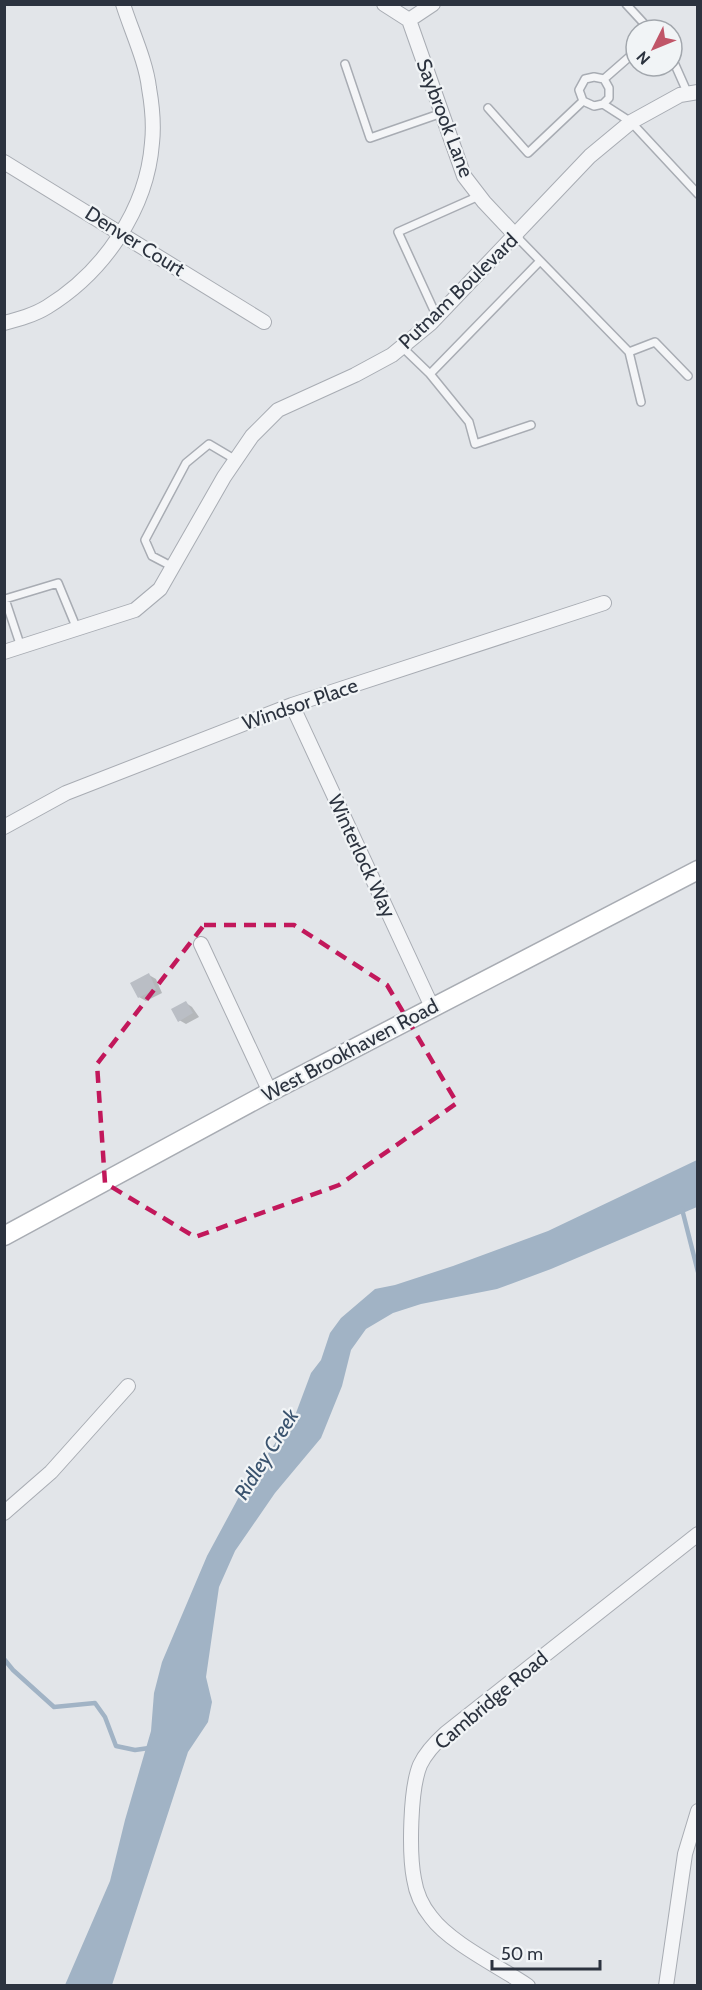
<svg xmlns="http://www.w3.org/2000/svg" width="702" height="1990" font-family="Cabin,sans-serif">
  <rect width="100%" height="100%" fill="#e2e5e9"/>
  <path fill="#a1b3c5" d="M697,1160V1207L551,1269L497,1289L421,1304L393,1313L366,1329L351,1350L342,1386L321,1438L275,1493L235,1551L219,1587L206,1677L212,1702L208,1722L188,1752L112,1985H65L110,1881L125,1820L151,1731L154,1693L162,1662L207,1556L241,1493L296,1413L311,1373L321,1360L330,1333L341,1318L375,1289L395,1285L453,1266L548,1231Z"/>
  <path fill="#0003" d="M149,975L156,979L162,993L146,1001L139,997Z
    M186,1003L192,1007L199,1017L186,1024L179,1020Z"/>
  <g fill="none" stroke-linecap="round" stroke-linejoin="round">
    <path stroke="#a1b3c5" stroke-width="4.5" d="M682,1209L698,1272
      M4,1659L13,1670L54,1707L95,1703L105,1717L116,1746L135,1750L149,1748"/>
  </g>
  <path fill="#babec5" d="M149,973L156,989L138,998L130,983Z
    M186,1001L193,1013L178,1022L171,1009Z"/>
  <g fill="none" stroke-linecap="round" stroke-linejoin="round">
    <defs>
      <path id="lane" d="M626,4L650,30
        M672,58L688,94
        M345,64L370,138L442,113
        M604,79L636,51
        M603,104L609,98V88L604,79L594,77L585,79L579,90L583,101L594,106L603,104L631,122L698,194
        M488,108L528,153L583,101
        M516,236L629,352L641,402
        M437,317L398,232L479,196
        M402,347L430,374L540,261
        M629,352L655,342L688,376
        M430,374L469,422L475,444L531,425
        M173,567L152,556L145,540L186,463L209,444L236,460
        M21,647L5,599L58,583L77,629"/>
      <path id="street" d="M384,4L409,20L464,176L484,202L516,236
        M409,20L433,4
        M4,162L264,322
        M4,323C19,319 34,315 47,307C104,272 147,209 152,143C154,125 152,105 149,88C146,61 131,30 123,4
        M4,652L135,610L160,589L224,477L252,436L278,410L355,375L392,355L431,323L590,156L631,122L680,95L698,92
        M292,705L432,1007
        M4,827L66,793L292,705L604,603
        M201,944L270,1092
        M4,1513L51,1472L128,1386
        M528,1986C500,1967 450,1943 431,1917C422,1906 416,1892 414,1879C409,1853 410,1789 420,1765C426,1752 436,1742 446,1733L698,1534
        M666,1986L685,1854L698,1811"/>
      <path id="secondary" d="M4,1236L270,1092L698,870"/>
    </defs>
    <use href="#lane" stroke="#a8acb3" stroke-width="10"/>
    <use href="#street" stroke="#a8acb3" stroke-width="16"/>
    <use href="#secondary" stroke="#a8acb3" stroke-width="21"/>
    <use href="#lane" stroke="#f4f5f7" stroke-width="7"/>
    <use href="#street" stroke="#f4f5f7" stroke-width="14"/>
    <use href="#secondary" stroke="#fff" stroke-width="18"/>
  </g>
  <path fill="none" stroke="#c2185b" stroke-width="4.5" stroke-dasharray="12 8" stroke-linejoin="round" d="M204,925H294L387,985L457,1103L339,1185L195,1237L105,1183L97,1064Z"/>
  <g text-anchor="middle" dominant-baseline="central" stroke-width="4.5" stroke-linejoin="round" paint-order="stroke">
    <g font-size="20" fill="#2c333f" stroke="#f1f4f6">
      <text transform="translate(445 118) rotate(69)">Saybrook Lane</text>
      <text transform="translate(135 241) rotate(32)">Denver Court</text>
      <text transform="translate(458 291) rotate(-44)">Putnam Boulevard</text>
      <text transform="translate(300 704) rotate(-19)">Windsor Place</text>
      <text transform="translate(362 856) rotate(65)">Winterlock Way</text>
      <text transform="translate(350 1050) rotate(-28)">West Brookhaven Road</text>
      <text transform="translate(491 1700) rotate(-40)">Cambridge Road</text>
    </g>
    <g font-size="21" font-style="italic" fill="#3a536e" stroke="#f1f4f6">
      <text transform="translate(266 1454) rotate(-58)">Ridley Creek</text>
    </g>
  </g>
  <rect width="702" height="1990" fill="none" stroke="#2c333f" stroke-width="12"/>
  <g transform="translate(654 48) rotate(227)"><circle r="28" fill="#f1f4f6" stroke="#a2a7ad" stroke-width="1.5"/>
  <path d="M0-4.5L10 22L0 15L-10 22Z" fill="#c05568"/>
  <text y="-9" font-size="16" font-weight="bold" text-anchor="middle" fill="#2c333f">N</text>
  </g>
  <path d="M492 1960v9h108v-9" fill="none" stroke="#2c333f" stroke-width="3"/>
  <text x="501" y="1960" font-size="18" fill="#2c333f" stroke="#f1f4f6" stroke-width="4.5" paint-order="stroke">50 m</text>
</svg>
